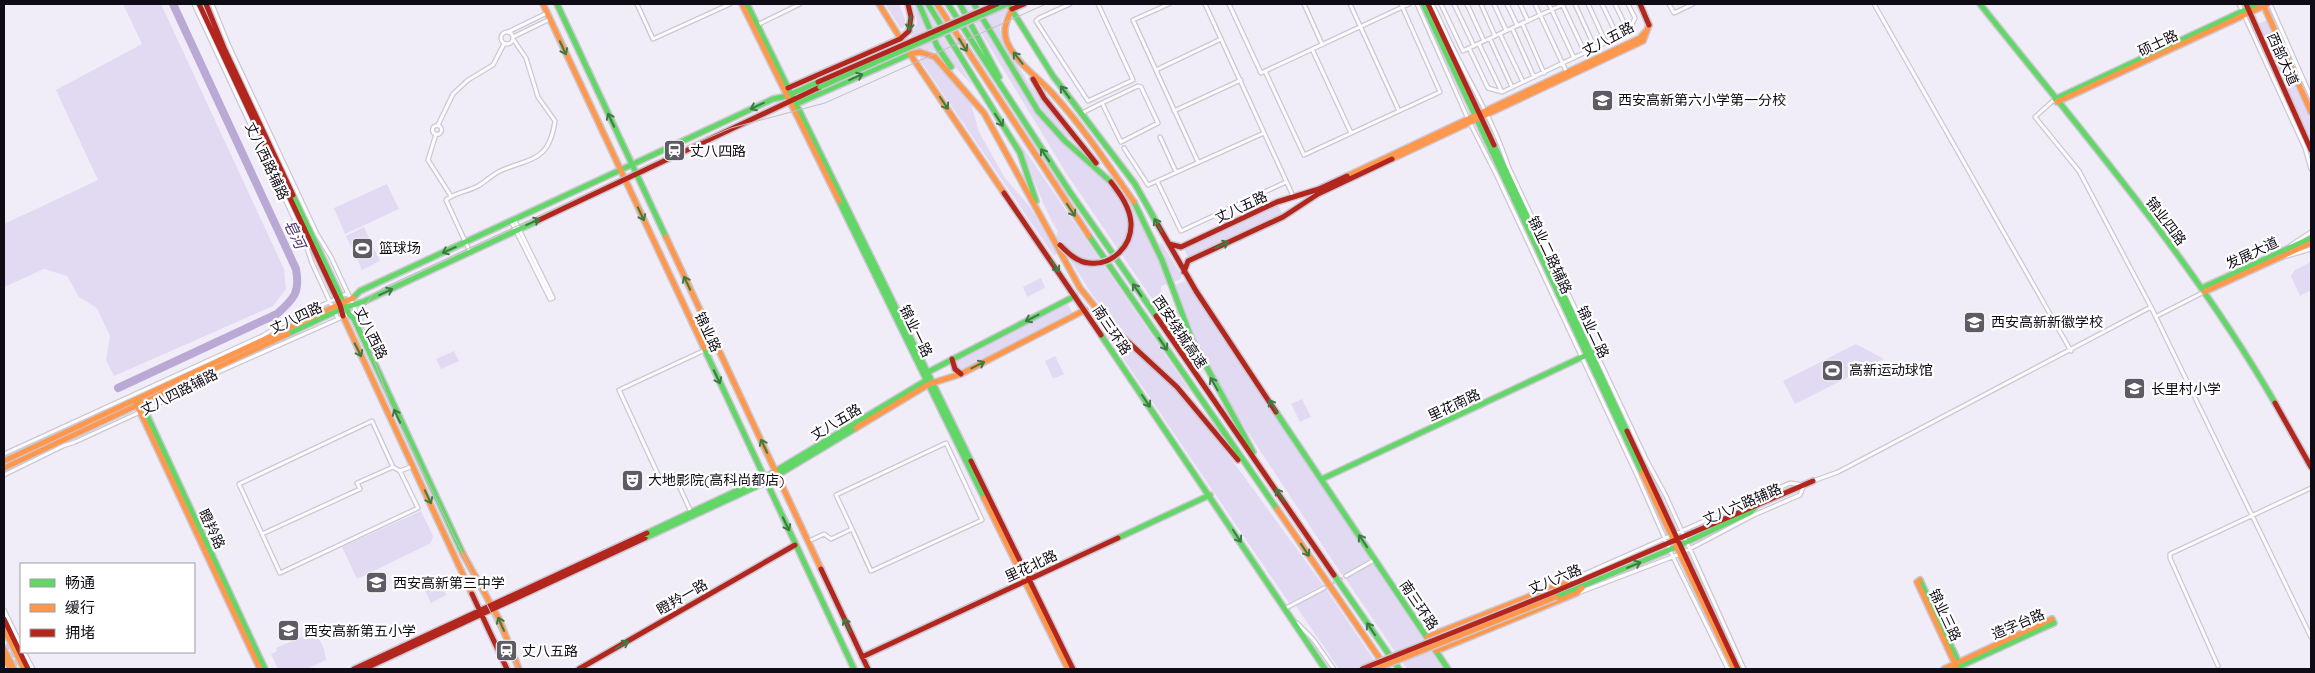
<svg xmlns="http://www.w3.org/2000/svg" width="2315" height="673" font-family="Quicksand,'Noto Sans SC',sans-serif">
  <rect width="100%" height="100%" fill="#f1edf8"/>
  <path fill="#e2d9f2" d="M123,4H161L284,269L286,289L273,306L114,376L106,360L110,336L97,308L79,297L67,276L44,269L4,287V224L98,180L56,90L142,44Z
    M885,4H899L905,19V26L901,29Z
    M913,4H916L937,52L914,47L911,35L917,23Z
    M922,4H923L973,86L951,63L940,46Z
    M964,4H971L1037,112L1115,189L1121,185L1154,246L1162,243L1182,277L1179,280L1161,286V291L1164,301L1172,311L1178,309L1204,375L1066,173Z
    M979,4H1003L1007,11L1002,20L1000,29L1006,46L1028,82L1078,145C1037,117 1005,47 979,4Z
    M2267,20L2311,120V142L2258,24Z
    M920,56L933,60L938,65L971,104L979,132L1005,178L1030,207L1057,253L1054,256L920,60Z
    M1015,136L1190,391V393L1127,335L1111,317L1093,296L1056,237L1058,232C1039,201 1032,168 1015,136Z
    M387,184L399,209L345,234L334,208Z
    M1278,205L1282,214L1188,257L1184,248Z
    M364,227L380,261L362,270L346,236Z
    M2311,262V290L2300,296L2291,276L2295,270Z
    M1041,278L1045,288L1027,297L1023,287Z
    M1185,281L1369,557V560L1342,575L1220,390L1202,355L1175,285Z
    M1067,303L1072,312L960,371L955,362Z
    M1110,328L1178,391L1197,412L1323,585L1289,603L1106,333Z
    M1856,344L1884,359L1795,404L1783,381Z
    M454,351L459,361L441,369L436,359Z
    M1055,356L1064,374L1053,379L1045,361Z
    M1302,399L1311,417L1300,422L1291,404Z
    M421,511L433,536L431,543L357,579L342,547Z
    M1371,564H1373L1443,669H1407L1345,578Z
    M438,577L446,595L431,603L422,584Z
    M1326,589L1380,669H1339L1296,606Z
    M310,633L317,634L324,649L326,660L307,669H278L271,654L277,651L276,648Z"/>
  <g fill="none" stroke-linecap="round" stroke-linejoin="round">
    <path stroke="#baa9d5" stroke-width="8" d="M118,388L277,314C295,298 300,292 296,269L173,4"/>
    <path stroke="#cfcbd6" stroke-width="3" stroke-dasharray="3 1.5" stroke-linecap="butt" d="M1324,588L1346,576"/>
    <path stroke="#cfcbd6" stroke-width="6" stroke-dasharray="6 3" stroke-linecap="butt" d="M4,635L20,669"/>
    <defs>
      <path id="street" d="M194,4L305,242L312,263L338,319
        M637,4L653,39L730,4
        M1070,4L1039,18L1036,21L1088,101L1133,80L1098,4
        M1169,4L1133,20L1198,162
        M1205,4L1293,196
        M1229,4L1261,73L1409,4
        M1304,4L1322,44
        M1350,4L1399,111
        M1417,4L1468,119L1496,174L1636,473L1673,557L1728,669
        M1432,4C1441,21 1448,39 1457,56C1476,93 1496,128 1509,168L1646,459L1666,496L1744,669
        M1441,4L1463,51L1469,48L1488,88L1502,92L1628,32L1635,18L1628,4
        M1454,4L1474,46
        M1467,4L1484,41
        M1481,4L1495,36
        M1494,4L1506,30
        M1507,4L1517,25
        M1520,4L1528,21
        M1535,4L1567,73
        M1549,4L1574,58
        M1562,4L1585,53
        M1575,4L1595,48
        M1588,4L1606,43
        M1602,4L1618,37
        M1615,4L1628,31
        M1669,4L1674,13L1693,4
        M1874,4L2071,351
        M2239,4L2305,148L2311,169
        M2270,4L2311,97
        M1522,23L1544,73
        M757,25L800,4
        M1512,28L1534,77
        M501 38a6 6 0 1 1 12 0a6 6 0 1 1-12 0Z
        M508,32L547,13
        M1500,34L1523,82
        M513,37L550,19
        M1490,39L1512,87
        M1479,44L1502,92
        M1469,48L1564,4
        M1312,49L1351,133
        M1156,70L1221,39
        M1265,71L1304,155L1440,92L1401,4
        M2055,99L2035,117L2079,171L2151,307L2311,637
        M1174,111L1241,80
        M1082,113L1102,103L1121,142L1158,123L1141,87L1138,86L1102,103
        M438,125L453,94L468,80L493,65L504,44
        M432.5 130a4.5 4.5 0 1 1 9 0a4.5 4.5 0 1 1-9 0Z
        M436,134L428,160L451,196
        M1160,137L1176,172
        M1124,148L1148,185L1157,181L1181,231L1286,182
        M1157,181L1264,133
        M511,221L550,299L553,298L514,219
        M2291,245L2311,232
        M470,252L446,200C456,192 467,192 478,186C486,181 492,175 500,171C532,157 549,162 555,121L538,97L526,58L513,39
        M2287,256L2311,249
        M2157,316L2204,292
        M4,454L262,336L282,324L348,293
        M393,467L372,421L239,484L280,573L418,508L400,471
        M4,475L63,446L75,442L188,390L214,374L356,311L331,257L317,234L229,46L212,4
        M1813,481L1838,472L2151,307
        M691,512L674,475L661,481L619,390L705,350
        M262,534L360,489L357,483L393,467L400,471L413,466
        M809,541L824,534L831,539L852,529L836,495L946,443L982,520L871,571L852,529
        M1346,576L1374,560
        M1564,583L1790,483L1804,485L1800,495L1754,515L1680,554L1578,593
        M1286,608L1324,588
        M4,610L21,645
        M1297,623L1313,639L1334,669
        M24,652L33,669
        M2218,666L2170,558V554L2311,488
        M4,668L5,669"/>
      <path id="fast" d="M557,4L666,237
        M747,4L971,461
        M919,4L937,46L951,67
        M928,4L1020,153L1036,201
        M948,4L1070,192L1156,316
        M960,4L999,77
        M974,4L1038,111L1065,141L1111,182
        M1008,4L1053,76L1135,184L1158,225
        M1423,4L1642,473
        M1980,4C2083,133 2192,259 2275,403
        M2055,99L2258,4
        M796,104L910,54
        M1494,145L1627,431
        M293,195L349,314L354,319L463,554
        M839,201L984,498
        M1134,202L1162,260L1192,340L1253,452
        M1089,236L1277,509
        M2202,288L2311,238
        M353,298L360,291L773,99L787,96L818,82
        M288,334L341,309L365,301L537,221
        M1101,335L1325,669
        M704,348L854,669
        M140,400L265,669
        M1276,412L1448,669
        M1322,479L1595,351
        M647,533L764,478L927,380L928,372L1075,296
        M645,538L766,482L856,428
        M1118,538L1210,495
        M1334,575L1399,669
        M1920,580L1960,665
        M1556,597L1676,547L1751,512L1755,507
        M1954,669L2054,623L2052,619"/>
      <path id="slow" d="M543,4L704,348
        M742,4L839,201
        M879,4L910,54L1004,193
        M937,4L1089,236
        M2263,4L2311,112
        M1012,9C1007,20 1002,29 1007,42C1016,63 1038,77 1053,94C1083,127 1108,165 1134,202
        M910,54L920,52L935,57L984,113L1080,288L1109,324
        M2057,102L2268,4
        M1392,159L1643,41L1649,25
        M1347,176L1640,38L1645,32
        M666,237L821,569
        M2204,292L2311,243
        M343,316L472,594
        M136,403L260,669
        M856,428L929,384L961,374L1085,310
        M4,461L353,298
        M4,468L288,334
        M1642,473L1734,669
        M984,498L1068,669
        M1277,509L1387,669
        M463,554L499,619L519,669
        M1920,580L1917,582L1956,666
        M4,629L24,669
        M1427,637L1558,585L1570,583
        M4,649L14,669
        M1436,651L1577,593L1582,588
        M4,657L10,669
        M1944,669L2052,619"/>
      <path id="jam" d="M199,4L340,305L343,316
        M206,4L224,48L293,195
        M1428,4L1494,145
        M1640,4L1649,25
        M2246,4L2311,150
        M1012,9L1024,4
        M900,39L909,31L911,17L908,4
        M1033,79L1044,98L1096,163
        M788,88L900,39
        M1004,193L1101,335
        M537,221L820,87
        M1158,225L1196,291L1276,412
        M1169,244L1181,247L1277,202L1319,189L1347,176
        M1184,272L1188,261L1283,217L1318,194L1392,159
        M1156,316L1334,575
        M1109,324L1177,387L1238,460
        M952,359L955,369L961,374
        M2275,403L2311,467
        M1627,431L1738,669
        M971,461L1073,669
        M821,569L868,669
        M1554,592L1813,481
        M472,594L507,669
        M4,619L28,669
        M862,657L1118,538
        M354,669L647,533
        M364,669L645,538
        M579,669L795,545"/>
    </defs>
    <use href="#street" stroke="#ccc8d3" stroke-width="5.5"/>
    <use href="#fast" stroke="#ccc8d3" stroke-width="8"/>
    <use href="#slow" stroke="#ccc8d3" stroke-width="8"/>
    <use href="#jam" stroke="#ccc8d3" stroke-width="8"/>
    <use href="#street" stroke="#fdfcfe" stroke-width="3"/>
    <use href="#fast" stroke="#63d668" stroke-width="5"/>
    <use href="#slow" stroke="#ff974d" stroke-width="5"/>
    <use href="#jam" stroke="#b3261e" stroke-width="5"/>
    <path stroke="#c0bfc2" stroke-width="1" d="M518,669L390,403L372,354L363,325V309L372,295L383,288L696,143L731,128L825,103L1046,4"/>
    <defs>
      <path id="fast-bridge" d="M820,87L1007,4"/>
      <path id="slow-bridge" d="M1376,669L1556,597"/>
      <path id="jam-bridge" d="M818,82L997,4
        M1060,245C1068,253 1077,262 1089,263C1112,266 1132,246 1131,223C1130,207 1120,194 1111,182
        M1362,669L1554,592"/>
    </defs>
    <use href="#fast-bridge" stroke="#ccc8d3" stroke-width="8" stroke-linecap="butt"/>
    <use href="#slow-bridge" stroke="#ccc8d3" stroke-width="8" stroke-linecap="butt"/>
    <use href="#jam-bridge" stroke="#ccc8d3" stroke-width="8" stroke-linecap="butt"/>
    <use href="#fast-bridge" stroke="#63d668" stroke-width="5"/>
    <use href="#slow-bridge" stroke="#ff974d" stroke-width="5"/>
    <use href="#jam-bridge" stroke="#b3261e" stroke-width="5"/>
  </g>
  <defs><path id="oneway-shaft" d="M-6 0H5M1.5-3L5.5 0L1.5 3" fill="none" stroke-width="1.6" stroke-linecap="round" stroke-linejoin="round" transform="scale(1.25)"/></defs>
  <g stroke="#3e7b43">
    <use href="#oneway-shaft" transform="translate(910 23) rotate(96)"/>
    <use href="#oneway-shaft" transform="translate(963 45) rotate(58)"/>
    <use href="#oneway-shaft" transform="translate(563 48) rotate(65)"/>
    <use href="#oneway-shaft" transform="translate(1018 58) rotate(-128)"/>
    <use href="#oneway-shaft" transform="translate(856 77) rotate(-24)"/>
    <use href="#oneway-shaft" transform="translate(1065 92) rotate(-127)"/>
    <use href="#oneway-shaft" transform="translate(944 103) rotate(56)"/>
    <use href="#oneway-shaft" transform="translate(757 106) rotate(155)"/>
    <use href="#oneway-shaft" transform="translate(611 120) rotate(-115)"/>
    <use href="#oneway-shaft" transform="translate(999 120) rotate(57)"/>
    <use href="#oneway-shaft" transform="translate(1045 155) rotate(-124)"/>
    <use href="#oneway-shaft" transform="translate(1071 210) rotate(56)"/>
    <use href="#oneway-shaft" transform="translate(641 214) rotate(65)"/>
    <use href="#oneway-shaft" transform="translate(533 222) rotate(-25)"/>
    <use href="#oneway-shaft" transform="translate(1158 225) rotate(-120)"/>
    <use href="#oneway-shaft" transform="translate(1222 245) rotate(-25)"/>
    <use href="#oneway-shaft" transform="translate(449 250) rotate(156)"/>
    <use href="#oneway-shaft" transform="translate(1055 266) rotate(56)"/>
    <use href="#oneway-shaft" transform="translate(687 283) rotate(-115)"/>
    <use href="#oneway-shaft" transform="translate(1137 290) rotate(-125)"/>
    <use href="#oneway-shaft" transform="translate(386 292) rotate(-25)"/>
    <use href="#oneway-shaft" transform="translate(1032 318) rotate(153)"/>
    <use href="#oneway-shaft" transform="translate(1163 344) rotate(56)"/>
    <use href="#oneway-shaft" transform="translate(358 350) rotate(63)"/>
    <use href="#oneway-shaft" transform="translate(978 365) rotate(-27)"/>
    <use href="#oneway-shaft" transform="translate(717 377) rotate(65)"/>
    <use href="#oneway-shaft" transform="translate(1214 384) rotate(-120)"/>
    <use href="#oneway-shaft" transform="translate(1146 401) rotate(56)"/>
    <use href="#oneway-shaft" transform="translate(1273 406) rotate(-124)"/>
    <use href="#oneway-shaft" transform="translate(397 416) rotate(-115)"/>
    <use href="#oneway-shaft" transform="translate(764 446) rotate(-115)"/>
    <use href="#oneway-shaft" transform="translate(1280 495) rotate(-124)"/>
    <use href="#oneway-shaft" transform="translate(428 497) rotate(65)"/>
    <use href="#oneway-shaft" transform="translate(786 524) rotate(65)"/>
    <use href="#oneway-shaft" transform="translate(1237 536) rotate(57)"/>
    <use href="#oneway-shaft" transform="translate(1363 541) rotate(-124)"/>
    <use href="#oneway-shaft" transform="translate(1305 550) rotate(56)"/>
    <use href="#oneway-shaft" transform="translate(1634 565) rotate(-23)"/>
    <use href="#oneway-shaft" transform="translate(501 624) rotate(-114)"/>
    <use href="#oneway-shaft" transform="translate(847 625) rotate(-115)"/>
    <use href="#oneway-shaft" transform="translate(1371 629) rotate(-124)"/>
    <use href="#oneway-shaft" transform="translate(622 645) rotate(-30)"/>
  </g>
  <defs>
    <symbol id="school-square" viewBox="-11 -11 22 22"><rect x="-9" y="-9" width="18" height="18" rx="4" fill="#5f5b65" stroke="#fff"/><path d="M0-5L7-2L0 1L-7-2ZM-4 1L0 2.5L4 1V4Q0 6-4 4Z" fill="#fff"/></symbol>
    <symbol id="station-square" viewBox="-11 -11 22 22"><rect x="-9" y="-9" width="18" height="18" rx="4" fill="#5f5b65" stroke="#fff"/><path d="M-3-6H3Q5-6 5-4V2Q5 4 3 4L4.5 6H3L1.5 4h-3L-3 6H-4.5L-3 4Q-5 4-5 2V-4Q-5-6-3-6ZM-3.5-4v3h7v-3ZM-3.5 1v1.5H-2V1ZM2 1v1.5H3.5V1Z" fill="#fff"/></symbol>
    <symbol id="stadium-square" viewBox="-11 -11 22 22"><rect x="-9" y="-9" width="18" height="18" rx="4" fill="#5f5b65" stroke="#fff"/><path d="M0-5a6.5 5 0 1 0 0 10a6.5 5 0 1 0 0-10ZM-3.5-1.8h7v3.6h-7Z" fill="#fff"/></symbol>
    <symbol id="theatre-square" viewBox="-11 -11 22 22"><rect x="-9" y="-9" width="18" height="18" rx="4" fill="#5f5b65" stroke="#fff"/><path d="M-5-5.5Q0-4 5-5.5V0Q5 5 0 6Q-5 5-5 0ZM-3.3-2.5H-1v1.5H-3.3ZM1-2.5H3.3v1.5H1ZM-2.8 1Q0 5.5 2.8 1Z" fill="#fff"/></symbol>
  </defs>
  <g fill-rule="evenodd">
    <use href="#school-square" x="1590" y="88" width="25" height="25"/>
    <use href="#station-square" x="662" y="138" width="25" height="25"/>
    <use href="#stadium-square" x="350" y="236" width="25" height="25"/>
    <use href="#school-square" x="1962" y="310" width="25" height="25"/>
    <use href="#stadium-square" x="1820" y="358" width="25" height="25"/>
    <use href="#school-square" x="2122" y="376" width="25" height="25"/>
    <use href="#theatre-square" x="620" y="468" width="25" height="25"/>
    <use href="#school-square" x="364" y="570" width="25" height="25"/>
    <use href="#school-square" x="276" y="618" width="25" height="25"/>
    <use href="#station-square" x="494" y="638" width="25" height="25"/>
  </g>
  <g text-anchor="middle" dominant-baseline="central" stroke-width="4.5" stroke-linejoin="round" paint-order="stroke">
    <g font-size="14" fill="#100c16" stroke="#fff">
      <text transform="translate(1608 39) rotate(-28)">丈八五路</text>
      <text transform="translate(2158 43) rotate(-25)">硕士路</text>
      <text transform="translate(2283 59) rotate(66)">西部大道</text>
      <text transform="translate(267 161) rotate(65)">丈八西路辅路</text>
      <text transform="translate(1241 207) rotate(-25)">丈八五路</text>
      <text transform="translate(2166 221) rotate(53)">锦业四路</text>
      <text transform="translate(2252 253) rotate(-25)">发展大道</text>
      <text transform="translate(1550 255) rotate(65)">锦业二路辅路</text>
      <text transform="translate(296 318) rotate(-25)">丈八四路</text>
      <text transform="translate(1112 330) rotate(56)">南三环路</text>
      <text transform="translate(916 331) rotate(64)">锦业一路</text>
      <text transform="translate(708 332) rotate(65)">锦业路</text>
      <text transform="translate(1180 332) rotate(56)">西安绕城高速</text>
      <text transform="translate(1593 332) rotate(65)">锦业二路</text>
      <text transform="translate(371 333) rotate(64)">丈八西路</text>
      <text transform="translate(179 392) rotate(-27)">丈八四路辅路</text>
      <text transform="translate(1454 405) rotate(-25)">里花南路</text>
      <text transform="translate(836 422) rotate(-31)">丈八五路</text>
      <text transform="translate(1742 504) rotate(-23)">丈八六路辅路</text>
      <text transform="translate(212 529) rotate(65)">瞪羚路</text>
      <text transform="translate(1031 566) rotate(-25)">里花北路</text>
      <text transform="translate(1555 579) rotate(-22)">丈八六路</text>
      <text transform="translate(682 597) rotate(-30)">瞪羚一路</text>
      <text transform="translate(1419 605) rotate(56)">南三环路</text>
      <text transform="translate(1945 615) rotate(65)">锦业三路</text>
      <text transform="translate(2018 624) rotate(-23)">造字台路</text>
    </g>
    <g font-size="14" fill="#100c16" stroke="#fff" text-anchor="start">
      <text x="1618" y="100">西安高新第六小学第一分校</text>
      <text x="690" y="151">丈八四路</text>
      <text x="379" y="248">篮球场</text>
      <text x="1991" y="322">西安高新新徽学校</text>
      <text x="1849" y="370">高新运动球馆</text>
      <text x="2151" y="389">长里村小学</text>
      <text x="648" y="480">大地影院(高科尚都店)</text>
      <text x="393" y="583">西安高新第三中学</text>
      <text x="304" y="631">西安高新第五小学</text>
      <text x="522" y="651">丈八五路</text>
    </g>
    <g font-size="15" font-style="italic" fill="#4c2b71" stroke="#fff">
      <text transform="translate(295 234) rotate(65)">皂河</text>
    </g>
  </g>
  <rect width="2315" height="673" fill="none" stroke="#100c16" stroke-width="10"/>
  <rect x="20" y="563" width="175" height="90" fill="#ffffff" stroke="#9f9ea2"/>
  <rect x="30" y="579" width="25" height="8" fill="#63d668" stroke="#9f9ea2"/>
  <text x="65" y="588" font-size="15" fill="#100c16">畅通</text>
  <rect x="30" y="604" width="25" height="8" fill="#ff974d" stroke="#9f9ea2"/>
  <text x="65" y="613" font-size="15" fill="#100c16">缓行</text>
  <rect x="30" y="629" width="25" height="8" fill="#b3261e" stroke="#9f9ea2"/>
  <text x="65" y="638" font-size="15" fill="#100c16">拥堵</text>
</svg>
